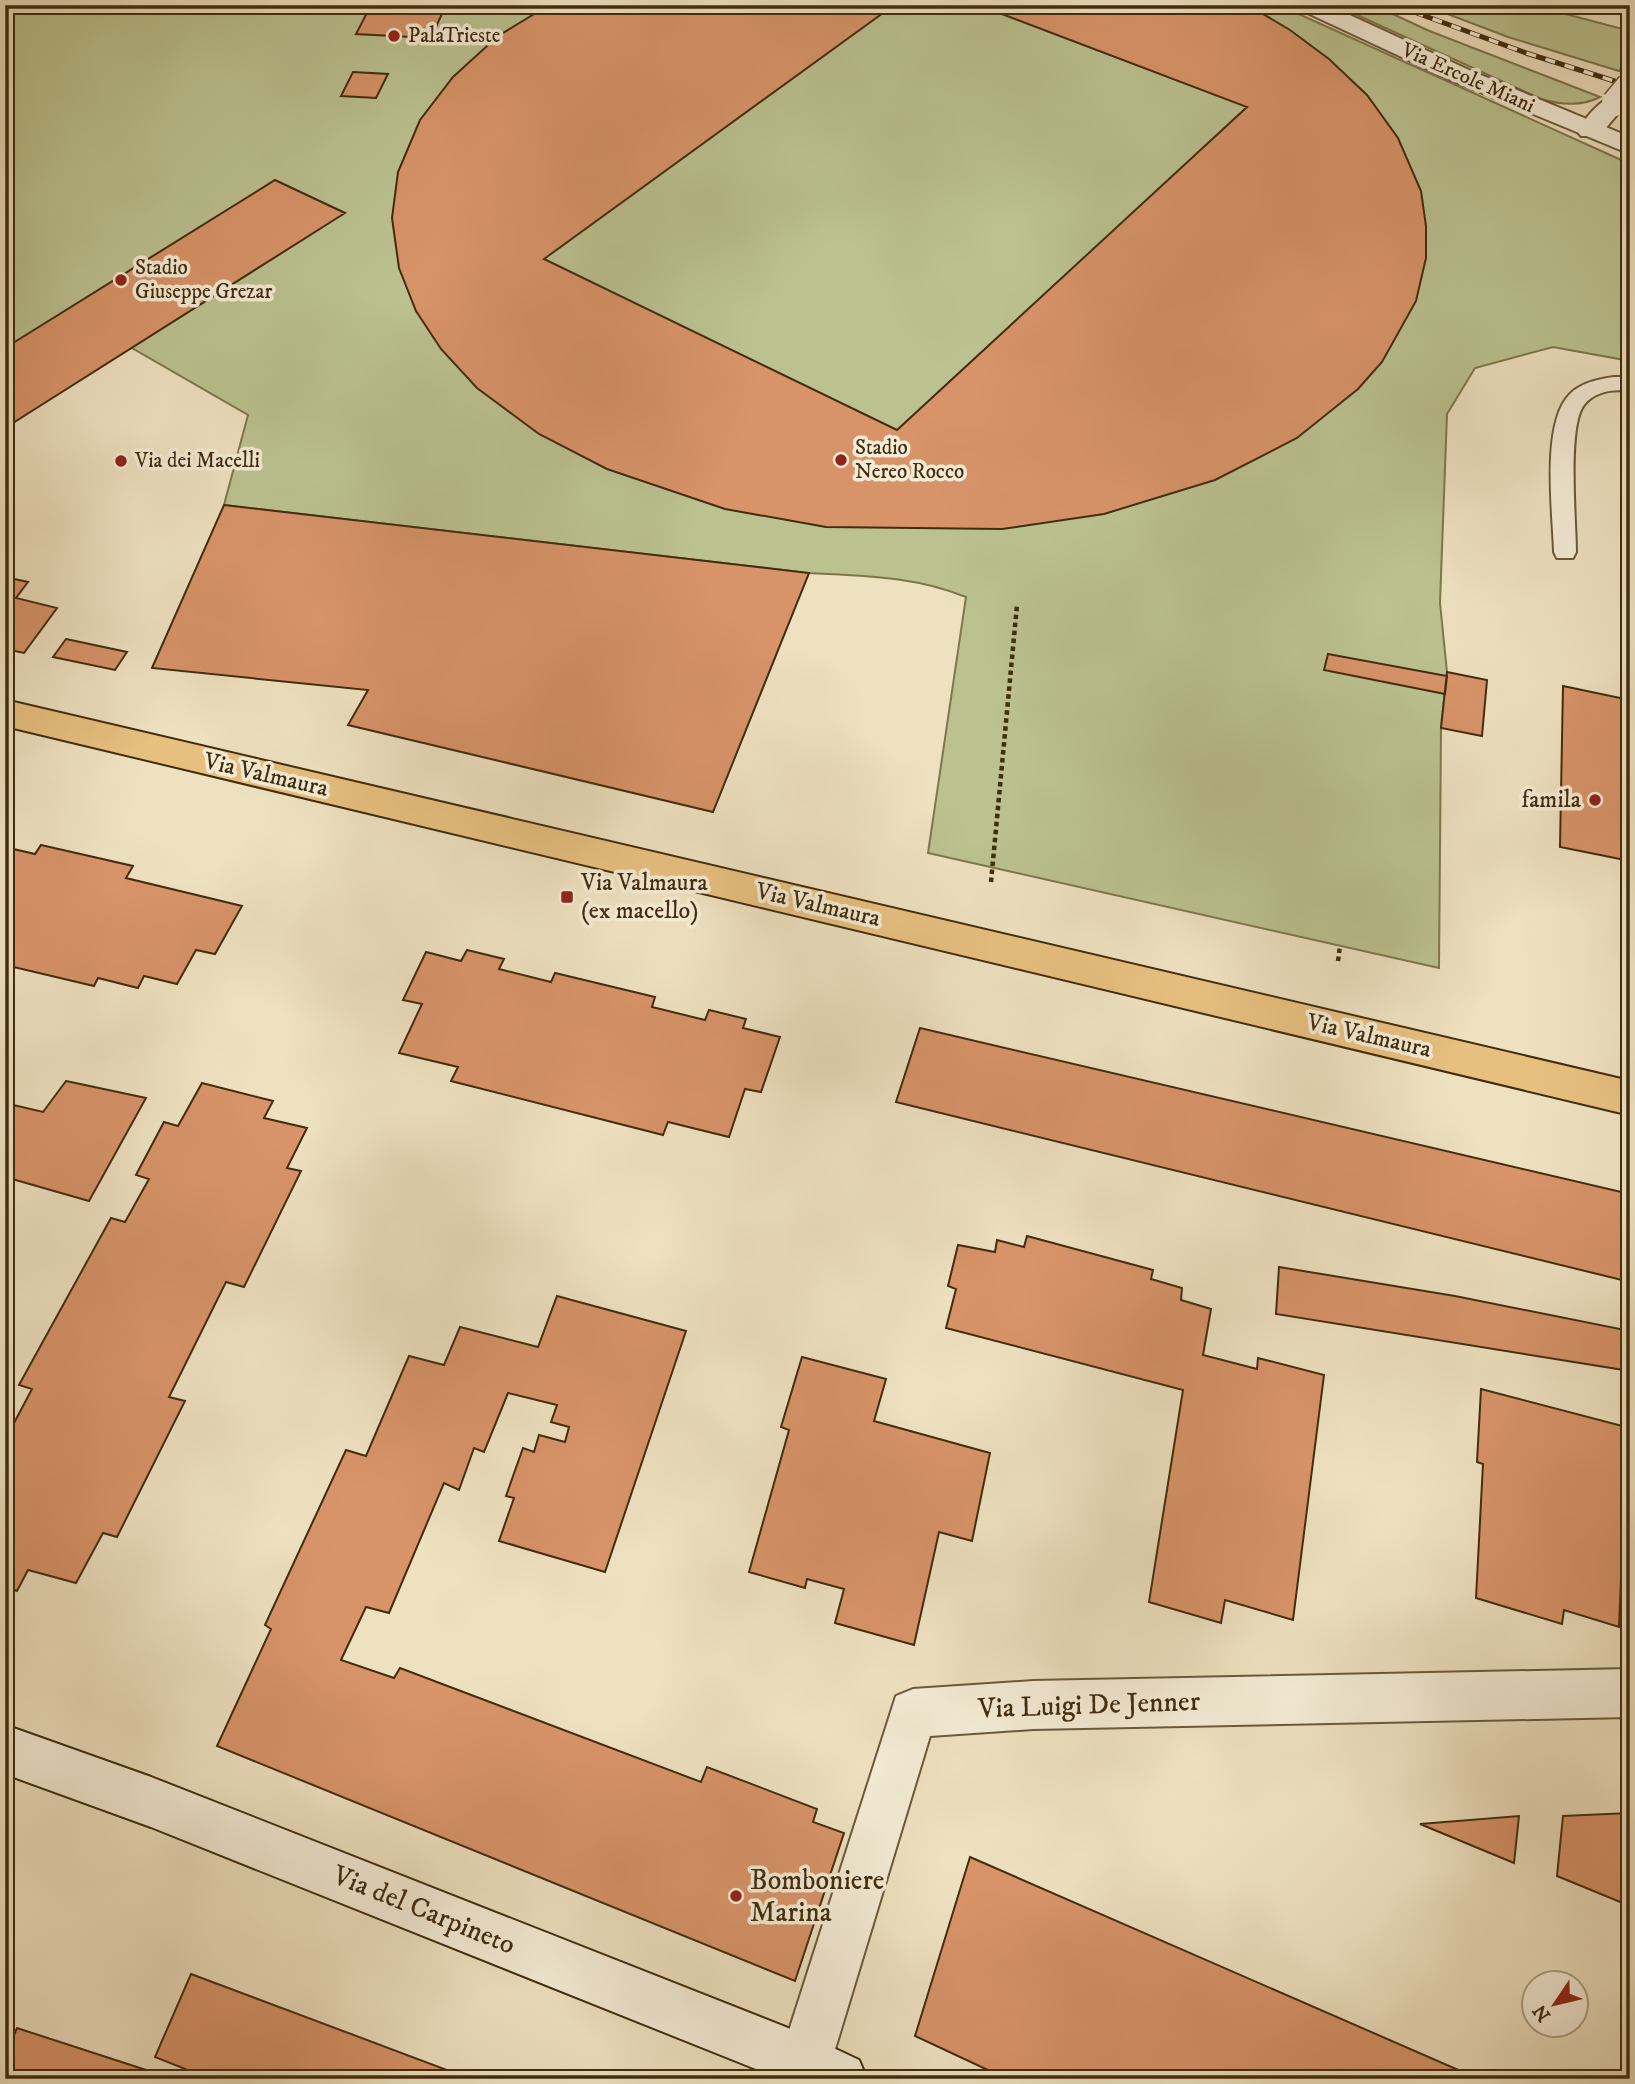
<svg xmlns="http://www.w3.org/2000/svg" width="1635" height="2084" font-family="'IM FELL DW Pica',serif">
  <rect width="100%" height="100%" fill="#eee1c0"/>
  <filter id="stains"><feTurbulence type="fractalNoise" baseFrequency=".00286" numOctaves="4"/><feColorMatrix values="0 0 0 0 .2 0 0 0 0 .09 0 0 0 0 .02 0 0 0 .5 -.17"/></filter>
  <radialGradient id="worn" r=".72"><stop offset=".6" stop-color="#630" stop-opacity="0"/><stop offset="1" stop-color="#630" stop-opacity=".3"/></radialGradient>
  <path fill="#bbc290" stroke="#7e774e" stroke-width="2" d="M5,5H1279L1630,164V361L1553,347L1475,368L1447,414L1440,603L1447,672L1441,728L1439,968L928,853L966,597C915,576 864,576 809,573L224,505L248,415L130,347L5,428Z
    M1335,5H1374L1427,30L1600,97C1581,107 1561,105 1541,99Z
    M1424,5H1532L1630,31V55L1619,71L1508,37Z"/>
  <path fill="#d89369" stroke="#412c0d" stroke-width="2" d="M371,5H446L431,38L356,34Z
    M549,5H894L544,259L897,430L1247,107L978,5H1248L1290,30L1329,59L1367,95L1398,138L1421,191L1426,226V258L1416,301L1382,362L1358,389L1297,438L1215,480L1104,514L1002,529L826,527L725,509L607,469L539,434L477,388L441,349L416,311L399,268L392,218L398,172L420,120L453,77L498,36Z
    M353,72L388,74L376,98L341,96Z
    M275,180L345,213L5,428V348Z
    M224,505L809,573L713,812L348,725L368,690L152,668Z
    M5,577L28,582L16,598L57,608L24,653L5,649Z
    M66,639L127,652L115,670L53,657Z
    M1328,654L1447,676L1445,694L1324,670Z
    M1447,672L1487,680L1482,736L1441,728Z
    M1563,686L1630,700V861L1560,847Z
    M41,845L133,866L126,878L242,906L215,954L196,950L177,984L144,976L138,988L98,978L94,986L5,965V847L35,854Z
    M467,950L504,959L499,969L551,982L555,973L655,997L652,1007L705,1020L709,1010L746,1019L743,1028L780,1037L761,1092L745,1089L729,1137L668,1122L663,1135L451,1081L458,1067L399,1053L422,1004L403,1000L426,952L461,961Z
    M920,1028L1630,1194V1282L896,1102Z
    M66,1081L146,1098L89,1201L5,1177V1103L43,1112Z
    M202,1083L273,1101L264,1118L307,1128L287,1168L301,1171L244,1287L226,1282L169,1397L185,1401L117,1537L103,1533L76,1583L28,1570L17,1591L5,1587V1440L32,1389L19,1385L111,1218L125,1222L149,1179L136,1175L164,1122L178,1126Z
    M1027,1236L1153,1270L1151,1279L1182,1288L1181,1300L1211,1309L1203,1355L1257,1369L1258,1358L1324,1375L1293,1620L1225,1600L1221,1623L1149,1602L1183,1390L946,1328L956,1289L948,1286L958,1245L995,1252L997,1240L1024,1247Z
    M1279,1267L1455,1296L1630,1331V1371L1276,1314Z
    M557,1296L686,1331L605,1572L499,1541L514,1498L506,1496L523,1448L534,1452L539,1435L565,1442L569,1427L551,1422L557,1405L508,1393L484,1452L474,1448L459,1490L444,1483L389,1613L366,1607L341,1660L394,1678L400,1668L701,1782L707,1767L817,1809L813,1822L844,1833L795,1981L217,1746L271,1629L265,1625L346,1450L366,1456L409,1356L444,1365L460,1327L538,1347Z
    M802,1357L886,1379L874,1421L990,1453L972,1541L939,1532L914,1645L835,1623L844,1589L807,1579L805,1588L749,1572L789,1430L781,1427Z
    M1481,1389L1630,1428V1557L1622,1555L1619,1627L1564,1610L1562,1624L1476,1598L1483,1464L1477,1462Z
    M1630,1813V1906L1557,1876L1563,1816Z
    M1519,1816L1514,1863L1420,1824Z
    M970,1857L1479,2079H1007L915,2036Z
    M191,1974L447,2070L444,2079H210L155,2057Z
    M17,2028L146,2070L143,2079H5V2057Z"/>
  <g fill="none" stroke-linecap="round" stroke-linejoin="round">
    <defs>
      <path id="service" d="M1614,377H1630V391C1614,389 1595,391 1584,405C1567,426 1576,523 1576,552L1573,558H1557L1554,552C1553,513 1541,425 1569,395C1580,383 1598,379 1614,377Z"/>
      <path id="minor" d="M1615,96L1624,98L1627,103L1599,136H1581L1577,131C1586,118 1600,99 1615,96Z
        M1630,1669V1717L1033,1729L930,1736L826,2079H786L779,2062L896,1696L913,1689L1033,1681Z"/>
      <path id="tertiary" d="M1298,5H1328L1469,70L1630,137V154L1451,80L1301,10Z"/>
      <path id="secondary" d="M5,1725L151,1777L806,2035L859,2060L867,2079H781L151,1827L5,1774Z"/>
      <path id="primary" d="M5,700L1630,1081V1115L5,726Z"/>
    </defs>
    <use href="#service" stroke="#6c593a" stroke-width="4"/>
    <use href="#minor" stroke="#6c593a" stroke-width="4"/>
    <use href="#tertiary" stroke="#6c593a" stroke-width="4"/>
    <use href="#secondary" stroke="#412c0d" stroke-width="4"/>
    <use href="#primary" stroke="#412c0d" stroke-width="4"/>
    <path stroke="#412c0d" stroke-width="4.5" stroke-dasharray="4.5 3.5" stroke-linecap="butt" d="M991,882L1017,605
      M1338,961L1340,946"/>
    <use href="#service" fill="#f4ecd6" fill-rule="evenodd"/>
    <use href="#minor" fill="#f4ecd6" fill-rule="evenodd"/>
    <use href="#tertiary" fill="#f4ecd6" fill-rule="evenodd"/>
    <use href="#secondary" fill="#f4ecd6" fill-rule="evenodd"/>
    <use href="#primary" fill="#e7c080" fill-rule="evenodd"/>
    <defs>
      <path id="rail" d="M1395,5L1526,53L1630,86"/>
    </defs>
    <use href="#rail" stroke="#412c0d" stroke-width="5"/>
    <use href="#rail" stroke="#f4ecd6" stroke-width="3.5" stroke-dasharray="10" stroke-linecap="butt"/>
    <defs>
      <path id="minor-bridge" d="M1615,103L1630,85"/>
    </defs>
    <use href="#minor-bridge" stroke="#6c593a" stroke-width="29" stroke-linecap="butt"/>
    <use href="#minor-bridge" stroke="#f4ecd6" stroke-width="26"/>
  </g>
  <g fill="#8f2418" stroke="#f4ecd6" stroke-width="2.5">
    <circle cx="394" cy="36" r="7"/>
    <circle cx="121" cy="280" r="7"/>
    <circle cx="841" cy="460" r="7"/>
    <circle cx="121" cy="461" r="7"/>
    <circle cx="1595" cy="800" r="7"/>
    <rect x="560" y="890" width="14" height="14" rx="3.5"/>
    <circle cx="736" cy="1896" r="7"/>
  </g>
  <g text-anchor="middle" dominant-baseline="central" stroke-width="7" stroke-linejoin="round" paint-order="stroke">
    <g font-size="21" fill="#412c0d" stroke="#f4ecd6" text-anchor="start">
      <text x="408" y="36">PalaTrieste</text>
      <text x="135" y="268">Stadio<tspan x="135" dy="24">Giuseppe Grezar</tspan></text>
      <text x="855" y="448">Stadio<tspan x="855" dy="24">Nereo Rocco</tspan></text>
      <text x="135" y="461">Via dei Macelli</text>
    </g>
    <g font-size="21" fill="#412c0d" stroke="#f4ecd6">
      <text transform="translate(1468 78) rotate(24)">Via Ercole Miani</text>
    </g>
    <g font-size="24" fill="#412c0d" stroke="#f4ecd6">
      <text transform="translate(266 775) rotate(13)">Via Valmaura</text>
      <text transform="translate(818 905) rotate(13)">Via Valmaura</text>
      <text transform="translate(1369 1036) rotate(13)">Via Valmaura</text>
    </g>
    <g font-size="24" fill="#412c0d" stroke="#f4ecd6" text-anchor="end">
      <text x="1581" y="800">famila</text>
      <text x="581" y="883" text-anchor="start">Via Valmaura<tspan x="581" dy="28">(ex macello)</tspan></text>
    </g>
    <g font-size="28" fill="#412c0d" stroke="#f4ecd6">
      <text transform="translate(1089 1705) rotate(-2)">Via Luigi De Jenner</text>
      <text transform="translate(424 1910) rotate(22)">Via del Carpineto</text>
    </g>
    <g font-size="28" fill="#412c0d" stroke="#f4ecd6" text-anchor="start">
      <text x="750" y="1880">Bomboniere<tspan x="750" dy="32">Marina</tspan></text>
    </g>
  </g>
  <rect width="1635" height="2084" fill="none" stroke="#eee1c0" stroke-width="28"/>
  <rect x="7" y="7" width="1621" height="2070" fill="none" stroke="#412c0d" stroke-width="3.5"/>
  <rect x="14" y="14" width="1607" height="2056" fill="none" stroke="#412c0d" stroke-width="2"/>
  <g transform="translate(1555 2004) rotate(235)"><circle r="33" fill="#f4ecd6" stroke="#ac9f86" stroke-width="2"/>
  <path d="M0-5L12 26L0 18L-12 26Z" fill="#8f2418"/>
  <text y="-10" font-size="19" font-weight="bold" text-anchor="middle" fill="#412c0d">N</text>
  </g>
  <rect width="100%" height="100%" filter="url(#stains)"/>
  <rect width="100%" height="100%" fill="url(#worn)"/>
</svg>
